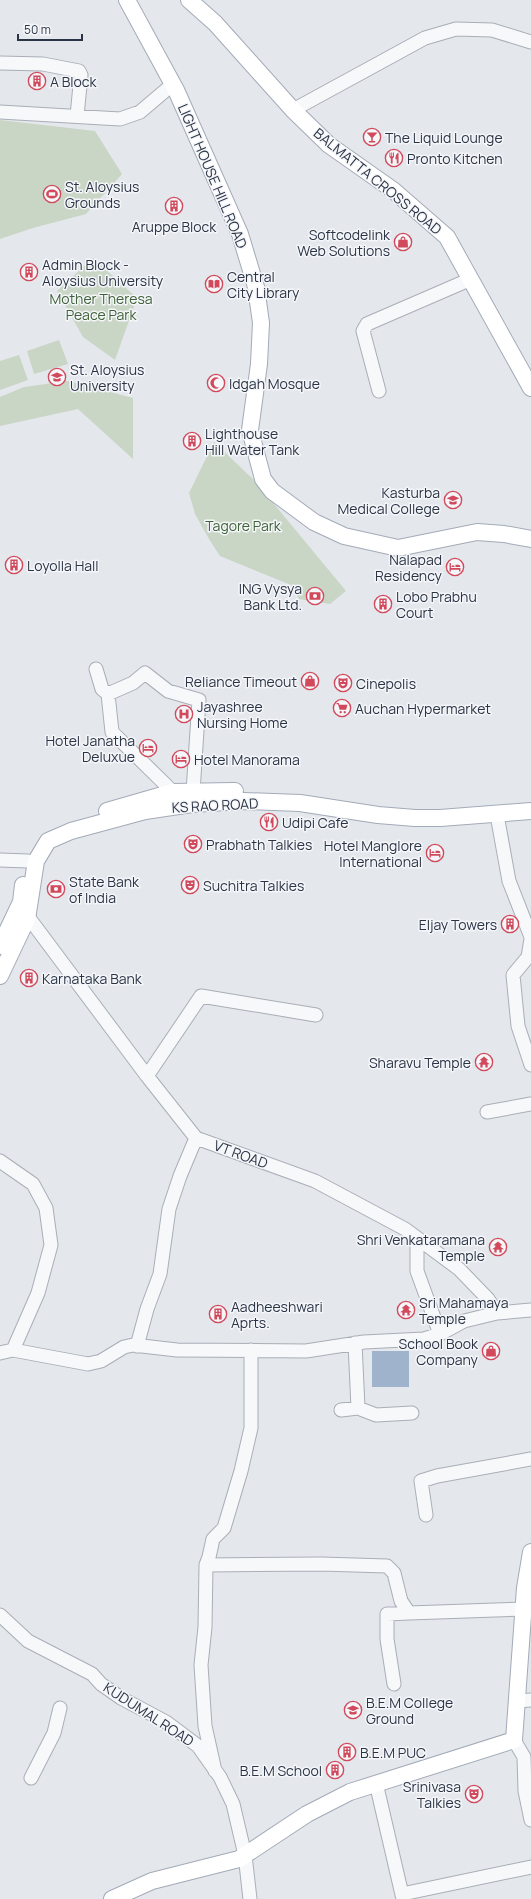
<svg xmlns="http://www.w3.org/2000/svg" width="531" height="1899" font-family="Manrope,sans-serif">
  <rect width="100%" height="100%" fill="#e4e7ec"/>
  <path fill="#c9d6c5" d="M0,120L95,131L122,174L86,214L33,228L0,239Z
    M93,258L137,298L115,360L83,337L57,291Z
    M59,340L68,364L34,374L27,351Z
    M19,355L28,380L0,390V361Z
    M68,381L133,398V459L78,409L0,426V397L24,387Z
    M214,442L255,481L346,591L330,604L299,599L291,585L220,556L209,539L195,514L189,493Z"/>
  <path fill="#9fb4cc" d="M372,1351H409V1387H372Z"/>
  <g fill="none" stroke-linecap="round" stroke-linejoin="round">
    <defs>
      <path id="minor" d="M0,63L43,64L79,71L81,75L77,116
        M293,110L425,38L456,29L492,30L531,42
        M0,112L120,119L140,112L173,84
        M379,391L363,331L367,324L471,279
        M96,669L102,689L108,694L112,732L173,792L174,801
        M108,694L133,683L145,673L168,691L199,700L193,792
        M497,815L509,881L531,937
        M0,860L28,861
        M23,910L147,1076L196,1138L315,1181L405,1229L459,1269L488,1299L497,1313L531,1310
        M531,939L528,957L513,975L518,1026L531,1065
        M147,1076L201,996L316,1015
        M487,1112L531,1104
        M0,1161L33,1184L46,1208L51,1245L38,1293L13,1350L0,1353
        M417,1238V1271L440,1334
        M355,1343L358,1408
        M137,1346L147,1309L160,1274L169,1209L180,1176L196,1138
        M13,1350L88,1364L101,1361L124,1347L133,1345L177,1350L306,1351L364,1342L424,1339L440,1334L464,1321L497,1313
        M341,1410L358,1408L376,1415L412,1413
        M426,1515L421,1481L437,1476L531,1459
        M206,1565L321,1564L387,1566L394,1573L401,1601L409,1613L524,1609
        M0,1615L28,1641L92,1674L101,1684L121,1698L166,1722L198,1746L220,1777L233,1804L245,1855L250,1899
        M394,1684L387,1639V1614L409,1613
        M517,1701L531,1700
        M514,1740L524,1757L525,1791L531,1820
        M215,1771L205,1726L201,1665L205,1627L206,1565L209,1557L213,1539L224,1528L241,1471L251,1428V1350
        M31,1778L54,1733L60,1708
        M376,1783L403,1899
        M402,1894L531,1867"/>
      <path id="major" d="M127,0L176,90L240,234L256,287L261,323L259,364L250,430L263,479L272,491L314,522L344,536L398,548L477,532L504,534L531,539
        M189,0L215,23L293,110L329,145L393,190L447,237L531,388
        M107,811L173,792L235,791
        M0,946L21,902L23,885
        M0,976L27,919L36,861L48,841L71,831L145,811L192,804L244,801L300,803L378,815L415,818H440L531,811
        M112,1899L152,1881L239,1859L307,1814L350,1792L514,1740L525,1588L531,1552"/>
    </defs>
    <use href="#minor" stroke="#a9aeb7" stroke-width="15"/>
    <use href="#major" stroke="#a3abb8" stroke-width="18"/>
    <use href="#minor" stroke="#f7f8fa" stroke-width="13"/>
    <use href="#major" stroke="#fff" stroke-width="16"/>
  </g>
  <defs>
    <symbol id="building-ring" viewBox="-11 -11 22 22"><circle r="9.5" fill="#f4f6f9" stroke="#d1495b" stroke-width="1.5"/><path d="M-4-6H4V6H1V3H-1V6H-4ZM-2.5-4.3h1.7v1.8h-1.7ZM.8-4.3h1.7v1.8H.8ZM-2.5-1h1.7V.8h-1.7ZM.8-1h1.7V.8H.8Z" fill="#d1495b"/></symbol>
    <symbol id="bar-ring" viewBox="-11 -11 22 22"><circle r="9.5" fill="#f4f6f9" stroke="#d1495b" stroke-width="1.5"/><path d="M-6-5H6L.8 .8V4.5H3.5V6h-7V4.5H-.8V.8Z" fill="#d1495b"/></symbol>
    <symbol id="restaurant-ring" viewBox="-11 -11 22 22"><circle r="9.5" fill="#f4f6f9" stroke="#d1495b" stroke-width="1.5"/><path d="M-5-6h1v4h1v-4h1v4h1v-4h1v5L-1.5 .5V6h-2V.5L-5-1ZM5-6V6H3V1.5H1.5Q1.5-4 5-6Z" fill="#d1495b"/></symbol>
    <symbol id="stadium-ring" viewBox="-11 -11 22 22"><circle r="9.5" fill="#f4f6f9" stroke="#d1495b" stroke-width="1.5"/><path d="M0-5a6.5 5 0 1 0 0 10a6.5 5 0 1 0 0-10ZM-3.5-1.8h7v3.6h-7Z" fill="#d1495b"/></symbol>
    <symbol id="shop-ring" viewBox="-11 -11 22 22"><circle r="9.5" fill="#f4f6f9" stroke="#d1495b" stroke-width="1.5"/><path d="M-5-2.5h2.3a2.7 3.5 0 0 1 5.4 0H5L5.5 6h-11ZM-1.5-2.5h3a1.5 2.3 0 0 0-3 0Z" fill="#d1495b"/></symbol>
    <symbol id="library-ring" viewBox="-11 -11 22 22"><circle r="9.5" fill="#f4f6f9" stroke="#d1495b" stroke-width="1.5"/><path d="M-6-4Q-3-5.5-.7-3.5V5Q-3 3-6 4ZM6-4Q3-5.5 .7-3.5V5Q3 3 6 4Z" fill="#d1495b"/></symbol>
    <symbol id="university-ring" viewBox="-11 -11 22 22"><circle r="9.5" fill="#f4f6f9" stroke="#d1495b" stroke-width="1.5"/><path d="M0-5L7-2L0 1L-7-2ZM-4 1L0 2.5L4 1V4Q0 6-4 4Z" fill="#d1495b"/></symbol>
    <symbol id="mosque-ring" viewBox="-11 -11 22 22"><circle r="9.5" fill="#f4f6f9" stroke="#d1495b" stroke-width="1.5"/><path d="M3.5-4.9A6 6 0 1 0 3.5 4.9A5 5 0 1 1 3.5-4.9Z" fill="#d1495b"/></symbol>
    <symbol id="hotel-ring" viewBox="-11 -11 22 22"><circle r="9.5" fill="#f4f6f9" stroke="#d1495b" stroke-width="1.5"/><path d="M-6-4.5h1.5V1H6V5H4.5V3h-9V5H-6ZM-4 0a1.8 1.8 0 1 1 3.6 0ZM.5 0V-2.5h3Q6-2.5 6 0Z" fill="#d1495b"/></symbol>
    <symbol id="bank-ring" viewBox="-11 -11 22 22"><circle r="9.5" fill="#f4f6f9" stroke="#d1495b" stroke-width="1.5"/><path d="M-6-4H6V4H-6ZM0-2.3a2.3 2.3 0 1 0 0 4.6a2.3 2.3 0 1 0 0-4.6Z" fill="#d1495b"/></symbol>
    <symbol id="theatre-ring" viewBox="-11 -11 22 22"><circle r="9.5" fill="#f4f6f9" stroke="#d1495b" stroke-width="1.5"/><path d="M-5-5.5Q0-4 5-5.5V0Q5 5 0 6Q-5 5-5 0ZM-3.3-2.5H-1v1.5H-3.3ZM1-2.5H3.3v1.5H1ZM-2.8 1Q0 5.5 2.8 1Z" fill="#d1495b"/></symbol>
    <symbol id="supermarket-ring" viewBox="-11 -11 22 22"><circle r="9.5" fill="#f4f6f9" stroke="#d1495b" stroke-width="1.5"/><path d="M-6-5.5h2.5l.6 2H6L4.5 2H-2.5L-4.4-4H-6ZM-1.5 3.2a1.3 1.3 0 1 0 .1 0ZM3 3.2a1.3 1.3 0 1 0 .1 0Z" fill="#d1495b"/></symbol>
    <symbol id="hospital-ring" viewBox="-11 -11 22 22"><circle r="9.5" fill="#f4f6f9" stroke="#d1495b" stroke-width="1.5"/><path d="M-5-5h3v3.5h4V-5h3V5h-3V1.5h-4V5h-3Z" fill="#d1495b"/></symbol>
    <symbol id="temple-ring" viewBox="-11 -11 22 22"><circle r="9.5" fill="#f4f6f9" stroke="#d1495b" stroke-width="1.5"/><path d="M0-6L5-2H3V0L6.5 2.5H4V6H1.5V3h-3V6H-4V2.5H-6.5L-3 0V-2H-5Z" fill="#d1495b"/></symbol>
  </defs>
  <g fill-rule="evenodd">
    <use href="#building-ring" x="27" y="71" width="20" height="20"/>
    <use href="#bar-ring" x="362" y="127" width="20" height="20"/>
    <use href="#restaurant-ring" x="384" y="148" width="20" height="20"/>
    <use href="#stadium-ring" x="42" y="184" width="20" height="20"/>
    <use href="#building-ring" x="164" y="196" width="20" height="20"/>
    <use href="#shop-ring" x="393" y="232" width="20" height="20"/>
    <use href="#building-ring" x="19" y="262" width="20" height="20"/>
    <use href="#library-ring" x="204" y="274" width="20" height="20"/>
    <use href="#university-ring" x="47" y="367" width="20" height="20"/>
    <use href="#mosque-ring" x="206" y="373" width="20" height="20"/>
    <use href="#building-ring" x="182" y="431" width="20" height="20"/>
    <use href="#university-ring" x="443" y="490" width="20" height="20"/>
    <use href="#building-ring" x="4" y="555" width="20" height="20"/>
    <use href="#hotel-ring" x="445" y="557" width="20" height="20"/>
    <use href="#bank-ring" x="305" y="586" width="20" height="20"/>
    <use href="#building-ring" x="373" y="594" width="20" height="20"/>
    <use href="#shop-ring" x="300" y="671" width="20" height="20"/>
    <use href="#theatre-ring" x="333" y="673" width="20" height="20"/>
    <use href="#supermarket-ring" x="332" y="698" width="20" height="20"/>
    <use href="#hospital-ring" x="174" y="704" width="20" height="20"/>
    <use href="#hotel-ring" x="138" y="738" width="20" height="20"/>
    <use href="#hotel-ring" x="171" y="749" width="20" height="20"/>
    <use href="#restaurant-ring" x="259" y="812" width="20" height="20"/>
    <use href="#theatre-ring" x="183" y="834" width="20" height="20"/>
    <use href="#hotel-ring" x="425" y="843" width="20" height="20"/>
    <use href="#theatre-ring" x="180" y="875" width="20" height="20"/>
    <use href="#bank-ring" x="46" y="879" width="20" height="20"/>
    <use href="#building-ring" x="500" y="914" width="20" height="20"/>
    <use href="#building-ring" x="19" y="968" width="20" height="20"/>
    <use href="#temple-ring" x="474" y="1052" width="20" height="20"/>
    <use href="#temple-ring" x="488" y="1237" width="20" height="20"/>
    <use href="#temple-ring" x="396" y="1300" width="20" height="20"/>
    <use href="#building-ring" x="208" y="1304" width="20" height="20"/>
    <use href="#shop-ring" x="481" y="1341" width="20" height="20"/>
    <use href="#university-ring" x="343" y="1700" width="20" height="20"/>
    <use href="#building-ring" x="337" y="1742" width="20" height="20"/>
    <use href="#building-ring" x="325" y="1760" width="20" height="20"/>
    <use href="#theatre-ring" x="464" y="1784" width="20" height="20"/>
  </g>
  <g text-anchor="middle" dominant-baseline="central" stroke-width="3" stroke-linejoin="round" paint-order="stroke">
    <g font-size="14" fill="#2b3445" stroke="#f4f6f9" text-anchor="start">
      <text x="50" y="81">A Block</text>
      <text x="385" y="137">The Liquid Lounge</text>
      <text x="407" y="158">Pronto Kitchen</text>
      <text x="65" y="186">St. Aloysius<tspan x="65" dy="16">Grounds</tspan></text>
      <text x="174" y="226" text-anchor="middle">Aruppe Block</text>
      <text x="390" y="234" text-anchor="end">Softcodelink<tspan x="390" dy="16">Web Solutions</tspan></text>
      <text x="42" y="264">Admin Block -<tspan x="42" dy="16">Aloysius University</tspan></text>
      <text x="227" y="276">Central<tspan x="227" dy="16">City Library</tspan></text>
      <text x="70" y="369">St. Aloysius<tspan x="70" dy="16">University</tspan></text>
      <text x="229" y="383">Idgah Mosque</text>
      <text x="205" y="433">Lighthouse<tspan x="205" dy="16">Hill Water Tank</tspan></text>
      <text x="440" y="492" text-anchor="end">Kasturba<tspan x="440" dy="16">Medical College</tspan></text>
      <text x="442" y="559" text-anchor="end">Nalapad<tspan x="442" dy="16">Residency</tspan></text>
      <text x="27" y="565">Loyolla Hall</text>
      <text x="302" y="588" text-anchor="end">ING Vysya<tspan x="302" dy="16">Bank Ltd.</tspan></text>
      <text x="396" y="596">Lobo Prabhu<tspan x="396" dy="16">Court</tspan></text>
      <text x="297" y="681" text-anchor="end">Reliance Timeout</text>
      <text x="356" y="683">Cinepolis</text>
      <text x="197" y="706">Jayashree<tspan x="197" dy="16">Nursing Home</tspan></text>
      <text x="355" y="708">Auchan Hypermarket</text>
      <text x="135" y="740" text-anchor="end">Hotel Janatha<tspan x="135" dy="16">Deluxue</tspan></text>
      <text x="194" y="759">Hotel Manorama</text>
      <text x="282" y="822">Udipi Cafe</text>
      <text x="206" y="844">Prabhath Talkies</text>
      <text x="422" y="845" text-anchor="end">Hotel Manglore<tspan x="422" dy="16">International</tspan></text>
      <text x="69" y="881">State Bank<tspan x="69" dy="16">of India</tspan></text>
      <text x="203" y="885">Suchitra Talkies</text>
      <text x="497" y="924" text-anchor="end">Eljay Towers</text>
      <text x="42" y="978">Karnataka Bank</text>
      <text x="471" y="1062" text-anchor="end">Sharavu Temple</text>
      <text x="485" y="1239" text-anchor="end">Shri Venkataramana<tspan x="485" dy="16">Temple</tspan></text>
      <text x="419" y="1302">Sri Mahamaya<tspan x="419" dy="16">Temple</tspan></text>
      <text x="231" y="1306">Aadheeshwari<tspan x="231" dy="16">Aprts.</tspan></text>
      <text x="478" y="1343" text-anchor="end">School Book<tspan x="478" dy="16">Company</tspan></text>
      <text x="366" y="1702">B.E.M College<tspan x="366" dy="16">Ground</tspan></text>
      <text x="360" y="1752">B.E.M PUC</text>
      <text x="322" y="1770" text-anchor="end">B.E.M School</text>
      <text x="461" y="1786" text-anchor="end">Srinivasa<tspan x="461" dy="16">Talkies</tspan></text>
    </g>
    <g font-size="14" fill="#2b3445" stroke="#f4f6f9">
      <text transform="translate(213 176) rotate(67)">LIGHT HOUSE HILL ROAD</text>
      <text transform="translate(378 181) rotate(39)">BALMATTA CROSS ROAD</text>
      <text transform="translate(215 805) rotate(-3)">KS RAO ROAD</text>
      <text transform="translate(241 1154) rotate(20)">VT ROAD</text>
      <text transform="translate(149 1714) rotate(33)">KUDUMAL ROAD</text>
    </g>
    <g font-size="14" fill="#3f6138" stroke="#f4f6f9">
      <text x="101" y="298">Mother Theresa<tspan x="101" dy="16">Peace Park</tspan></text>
      <text x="243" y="525">Tagore Park</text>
    </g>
  </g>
  <path d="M18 34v6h64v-6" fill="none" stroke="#2b3445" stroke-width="2"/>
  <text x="24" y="34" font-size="12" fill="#2b3445" stroke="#f4f6f9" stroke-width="3" paint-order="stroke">50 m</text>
</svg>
